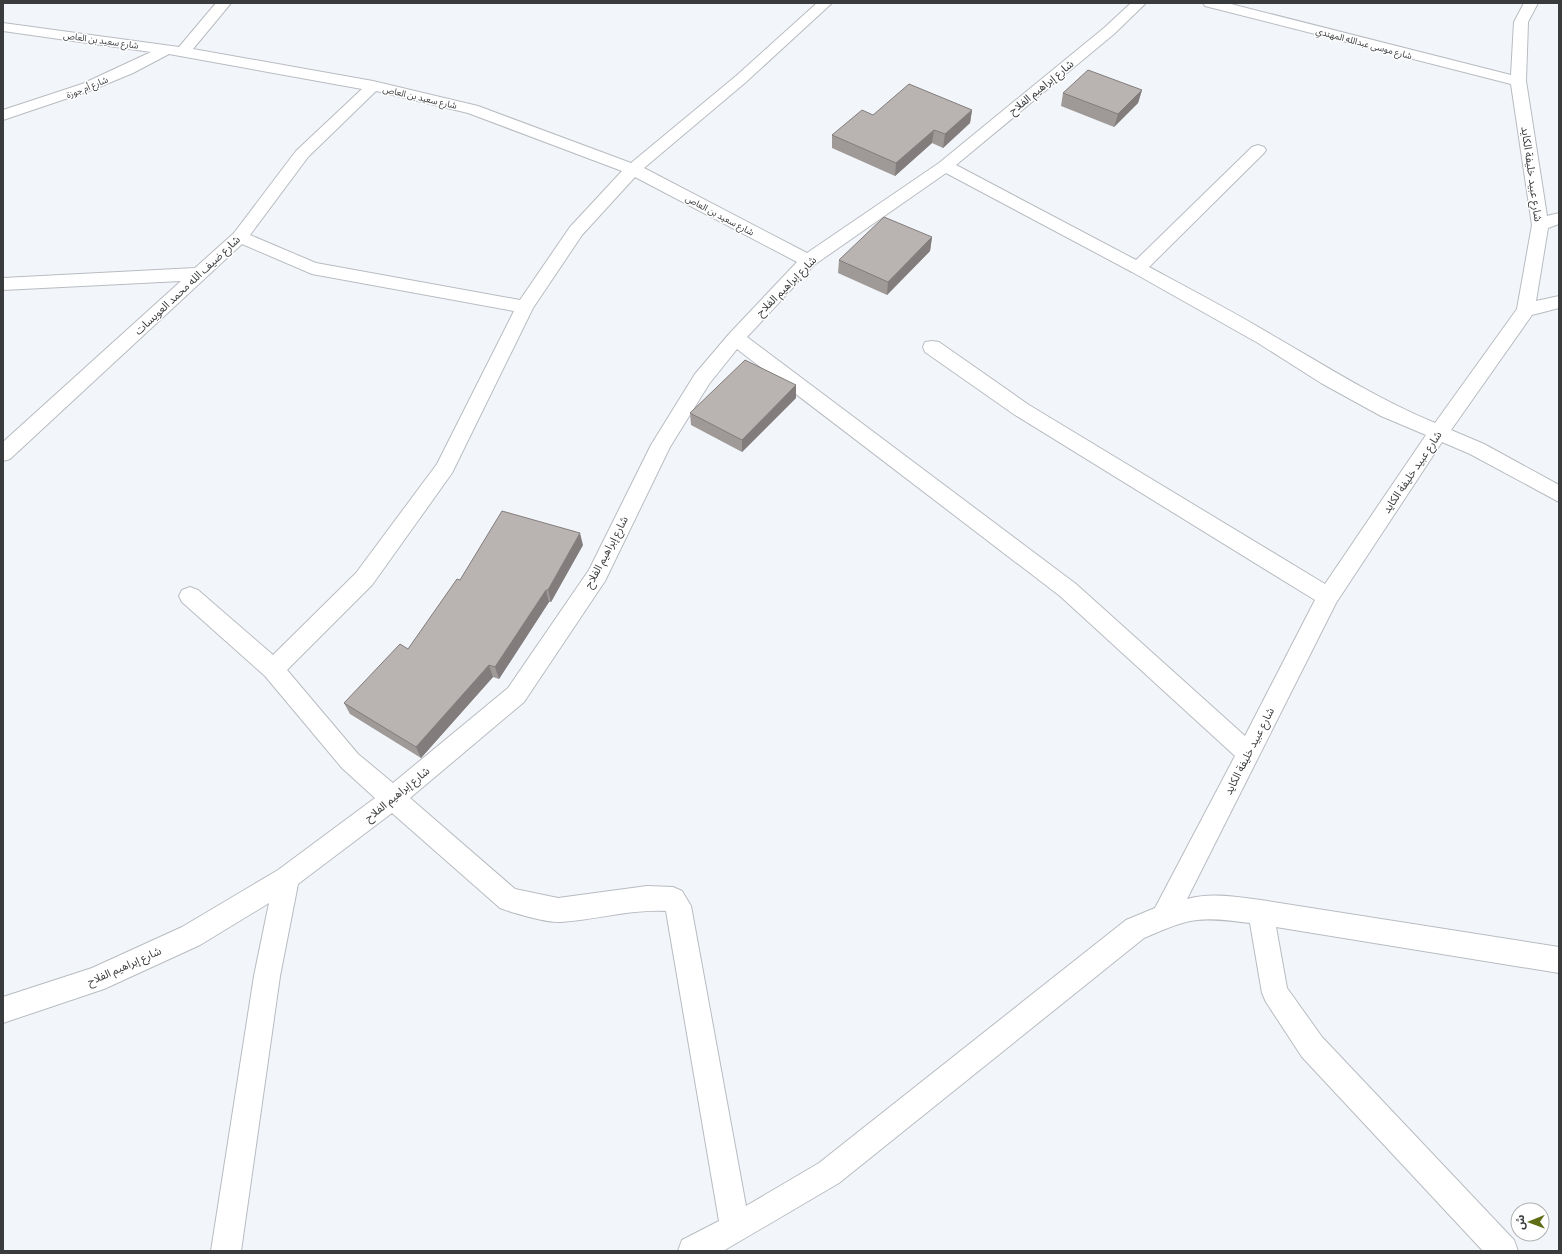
<svg xmlns="http://www.w3.org/2000/svg" width="1562" height="1254" font-family="'Titillium Web','Noto Sans Arabic',sans-serif">
  <rect width="100%" height="100%" fill="#f2f6fb"/>
  <g fill="none" stroke-linecap="round" stroke-linejoin="round">
    <defs>
      <path id="minor" d="M216,3H231L193,49L373,81L478,106L631,163L736,76L817,3H832L746,82L644,168L807,253L939,163L1104,28L1131,3H1146L1114,34L956,165L1136,260L1252,147L1258,145L1264,147L1266,150L1264,153L1149,267C1190,289 1232,311 1272,335C1326,366 1377,399 1435,423L1517,309L1532,225L1511,84L1205,6L1203,3H1227L1511,75L1514,22L1524,3H1538L1528,22L1526,81L1547,216L1559,213V224L1548,228L1536,301L1559,296V308L1532,315L1451,430L1484,444L1559,485V502L1470,454L1442,442L1336,603L1187,899C1211,892 1237,897 1261,900L1559,947V973L1276,927L1287,988L1322,1037L1514,1240L1518,1251H1483L1302,1057L1266,1002L1262,993L1250,923C1233,921 1214,918 1197,920C1179,922 1161,931 1144,938L839,1183L723,1251H678L682,1240L719,1221L666,911C630,909 595,920 560,922C547,923 513,913 500,908L392,813L298,884L280,976L241,1251H211L254,976L269,903L200,945L104,989L3,1023V997L92,968L182,927L278,870L375,798L342,768L265,676L182,602L179,596L182,590L190,587L198,590L273,655L356,573L437,464L514,311L312,274L242,244L10,459L3,461V442L181,281L3,290V278L195,268L234,233L296,151L362,89L169,54L133,73L92,90L3,120V110L82,84L151,52L3,31V23L179,47ZM376,91L468,113L622,171L570,227L520,300L316,263L250,235L308,157ZM946,173L1132,272L1258,343L1321,383L1381,416L1426,435L1325,584L1029,405L939,342L932,341L925,342L923,347L925,352L1015,415L1315,600L1245,736L1076,584L747,337L814,265ZM635,177L797,262L729,334L695,374L651,445L589,570L508,688L393,783L358,754L287,670L372,585L452,473L533,308L582,235ZM737,349L1060,596L1235,756L1155,908L1126,920L819,1163L746,1206L691,906L682,891L673,887L647,886L558,898L515,889L410,798L524,702L605,581L670,447L709,384Z"/>
    </defs>
    <use href="#minor" stroke="#b8bcc1" stroke-width="2"/>
    <use href="#minor" fill="#fff" fill-rule="evenodd"/>
  </g>
  <path fill="#9f9a98" d="M1142,90L1138,103L1114,127L1061,106L1063,93Z
    M972,110L970,123L943,148L932,143L895,176L832,148V135L873,115Z
    M932,237L930,251L887,295L838,273L839,260Z
    M796,385V398L742,452L691,425L690,413Z
    M583,545L551,602H549L499,679L493,677L421,758L350,714L344,703L408,649L460,580Z"/>
  <path fill="#827d7c" d="M1142,90L1138,103L1114,127L1118,114Z
    M972,110L970,123L943,148L945,134Z
    M934,130L932,143L895,176L896,163Z
    M932,237L930,251L887,295L888,282Z
    M796,385V398L742,452V440Z
    M580,533L583,545L551,602L548,590Z
    M546,590L549,602L499,679L495,667Z
    M489,665L493,677L421,758L416,747Z"/>
  <path fill="#b9b3b1" stroke="#827d7c" d="M1088,70L1142,90L1118,114L1063,93Z
    M909,84L972,110L945,134L934,130L896,163L832,135L862,110L873,115Z
    M884,217L932,237L888,282L839,260Z
    M745,360L796,385L742,440L690,413Z
    M502,511L580,533L548,590H546L495,667L489,665L416,747L344,703L400,644L408,649L457,579L460,580Z"/>
  <g text-anchor="middle" dominant-baseline="central" stroke-width="3" stroke-linejoin="round" paint-order="stroke">
    <g font-size="9" fill="#393b3d" stroke="#fff">
      <text transform="translate(101 40) rotate(8)">شارع سعيد بن العاص</text>
      <text transform="translate(1364 43) rotate(15)">شارع موسى عبدالله المهتدي</text>
      <text transform="translate(87 87) rotate(-22)">شارع أم جوزة</text>
      <text transform="translate(420 97) rotate(13)">شارع سعيد بن العاص</text>
      <text transform="translate(720 215) rotate(28)">شارع سعيد بن العاص</text>
    </g>
    <g font-size="11" fill="#393b3d" stroke="#fff">
      <text transform="translate(1041 87) rotate(-39)">شارع إبراهيم الفلاح</text>
      <text transform="translate(1532 174) rotate(82)">شارع عبيد خليفة الكايد</text>
      <text transform="translate(187 285) rotate(-43)">شارع ضيف الله محمد العويسات</text>
      <text transform="translate(786 286) rotate(-45)">شارع إبراهيم الفلاح</text>
      <text transform="translate(1412 472) rotate(-56)">شارع عبيد خليفة الكايد</text>
      <text transform="translate(606 552) rotate(-62)">شارع إبراهيم الفلاح</text>
      <text transform="translate(1249 751) rotate(-63)">شارع عبيد خليفة الكايد</text>
      <text transform="translate(397 794) rotate(-39)">شارع إبراهيم الفلاح</text>
      <text transform="translate(124 966) rotate(-24)">شارع إبراهيم الفلاح</text>
    </g>
  </g>
  <rect width="1562" height="1254" fill="none" stroke="#393b3d" stroke-width="8"/>
  <g transform="translate(1530 1222) rotate(269)"><circle r="19" fill="#ffffff" stroke="#b0b1b1"/>
  <path d="M0-3L7 15L0 10L-7 15Z" fill="#606d17"/>
  <text y="-6" font-size="11" font-weight="bold" text-anchor="middle" fill="#393b3d">ش</text>
  </g>
</svg>
